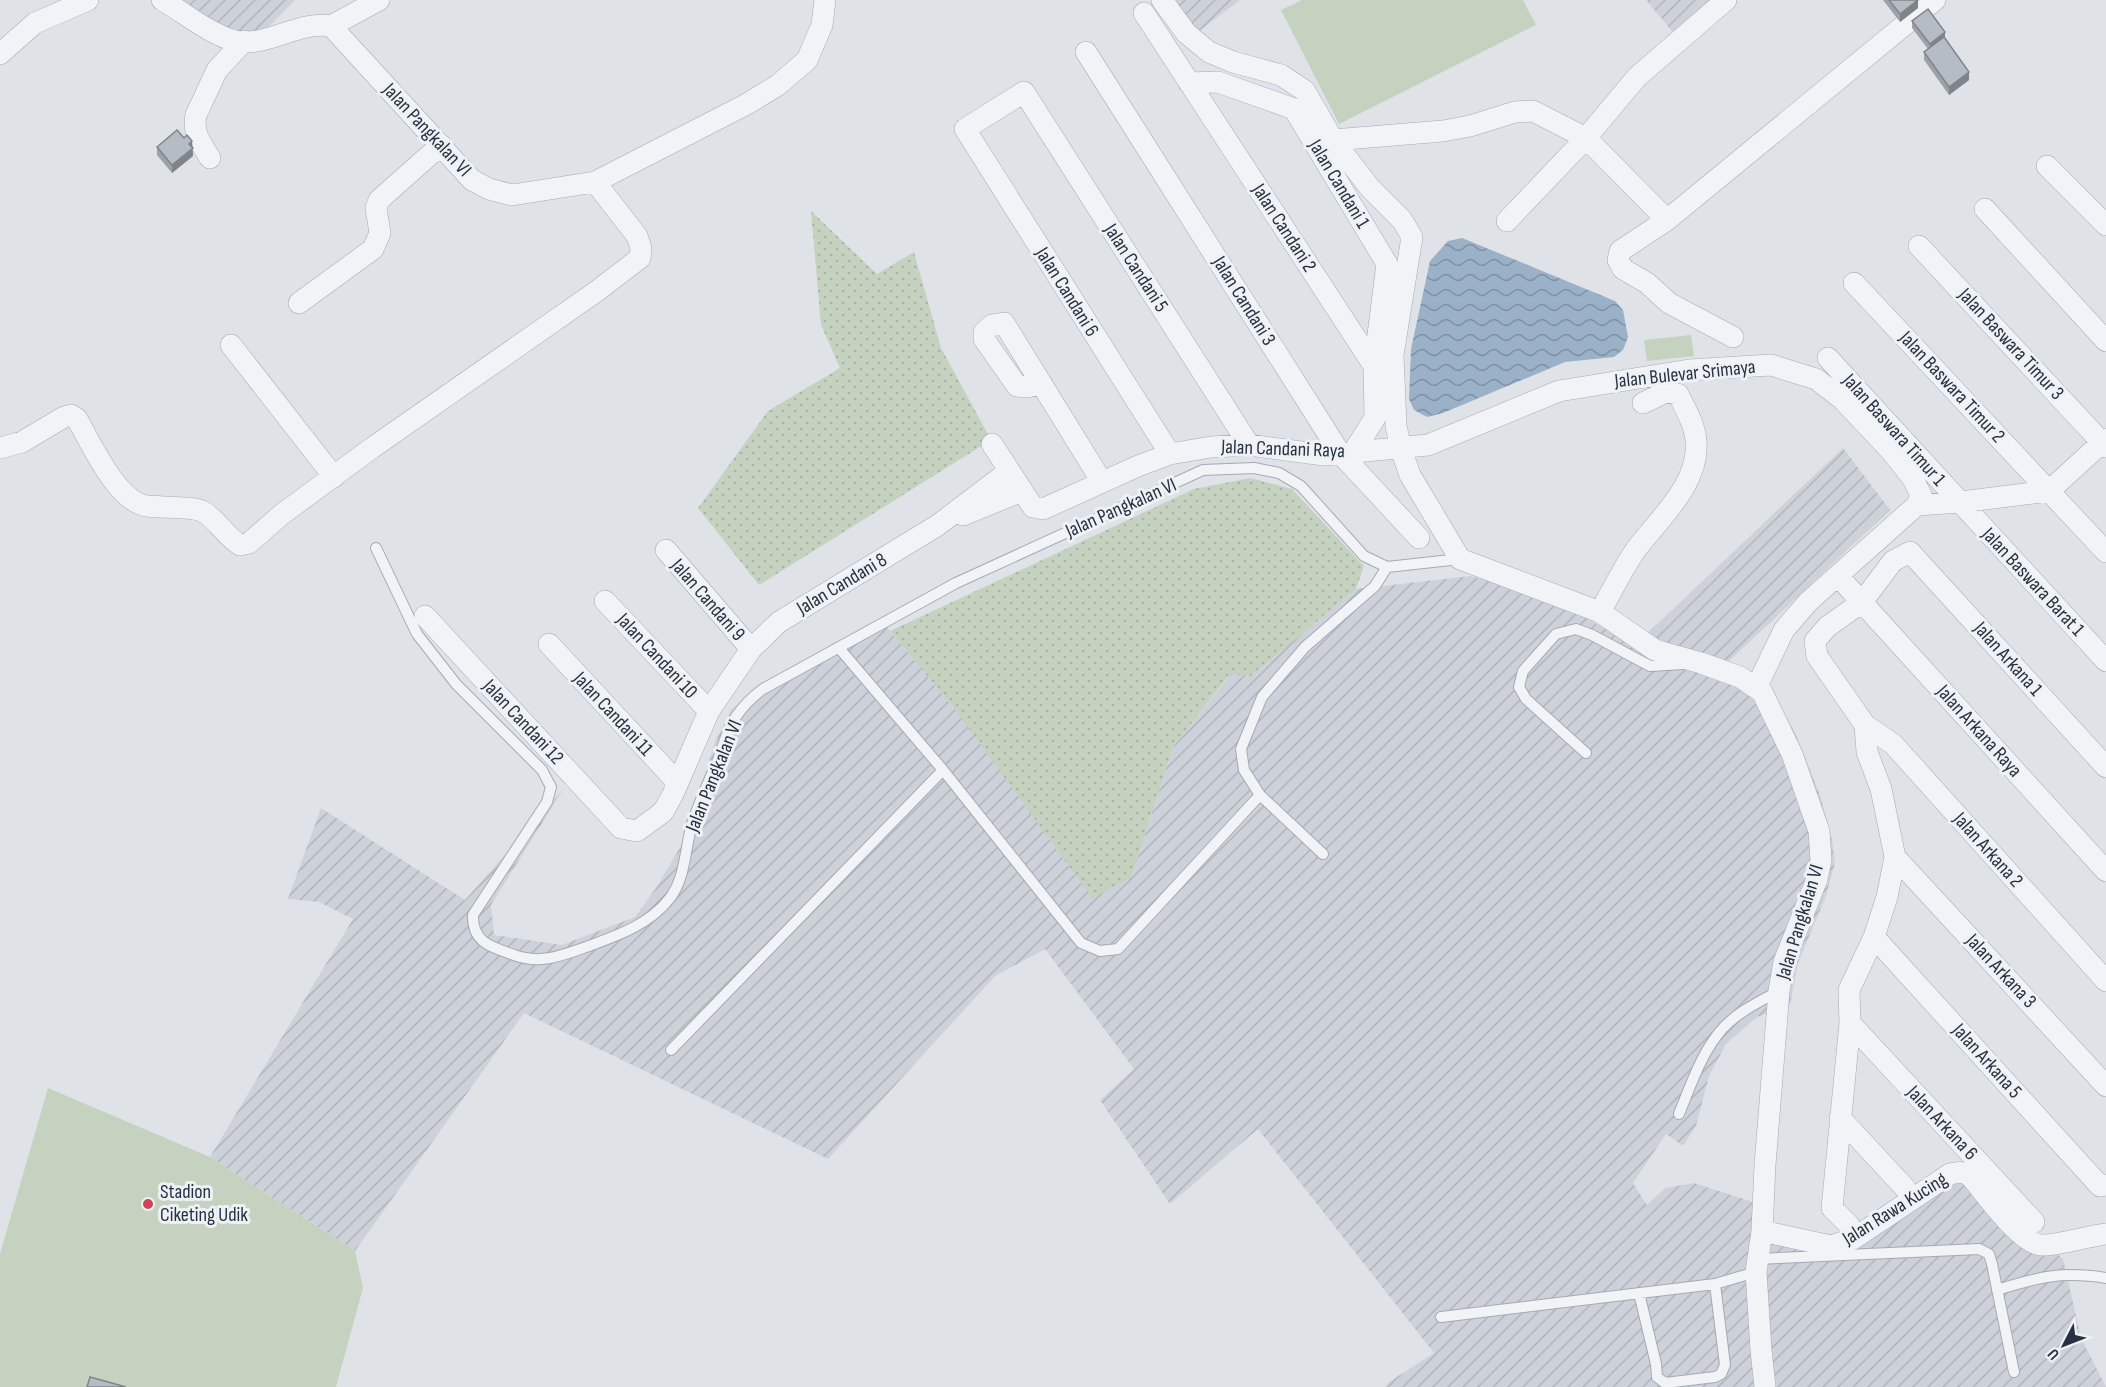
<svg xmlns="http://www.w3.org/2000/svg" width="2106" height="1387" font-family="'Sofia Sans Condensed',sans-serif">
  <defs>
    <pattern id="industrial-furrows" width="10" height="10" patternUnits="userSpaceOnUse" patternTransform="scale(1.5)"><rect width="10" height="10" fill="#cdd2da"/><path d="M-1 1l2-2M0 10L10 0M9 11l2-2" fill="none" stroke="#b0b5bc"/></pattern>
    <pattern id="grass-dots" width="8" height="8" patternUnits="userSpaceOnUse" patternTransform="scale(1.5)"><rect width="8" height="8" fill="#c5d2c0"/><path d="M2 2h.1M6 6h.1" fill="none" stroke="#a9b5a6" stroke-width="1.8" stroke-linecap="round"/></pattern>
    <pattern id="water-waves" width="16" height="10" patternUnits="userSpaceOnUse" patternTransform="scale(1.5)"><rect width="16" height="10" fill="#9ab1c8"/><path d="M0 5q4-4 8 0t8 0" fill="none" stroke="#7e91a4"/></pattern>
  </defs>
  <rect width="100%" height="100%" fill="#dfe3e8"/>
  <path fill="url(#industrial-furrows)" d="M170,0H295L255,41Z
    M1172,0H1240L1198,32Z
    M1646,0H1716L1676,36Z
    M1843,448L1890,510L1729,661L1759,675L1795,732L1820,795L1832,840L1835,863L1826,896L1798,963L1790,1005L1757,1017L1726,1044L1709,1076L1696,1126L1683,1146L1666,1134L1633,1183L1647,1205L1665,1188L1694,1183L1756,1203L1774,1225L1837,1240L1960,1166L2063,1259L2081,1338L2106,1387H1385L1389,1382L1434,1353L1258,1129L1170,1204L1100,1100L1134,1069L1045,949L995,976L828,1159L524,1013L355,1251L210,1157L353,919L319,902L288,899L321,808L465,900L564,788L491,905L494,935L562,945L635,917L656,888L684,841L715,742L731,710L760,687L880,619L953,707L1131,878L1173,747L1231,674L1252,675L1356,589L1471,576L1553,600L1635,645Z"/>
  <path fill="url(#grass-dots)" d="M811,211L877,274L914,252L941,348L991,440L759,585L698,508L768,411L840,368L821,325Z
    M1250,478L1292,489L1364,566L1356,589L1251,676L1230,674L1173,747L1131,878L1092,898L953,707L890,631L1194,489Z"/>
  <path fill="#c5d2c0" d="M1302,0H1523L1536,25L1339,124L1281,10Z
    M1691,335L1694,356L1647,361L1644,340Z
    M48,1088L210,1157L355,1251L363,1288L336,1387H0V1254Z"/>
  <path fill="url(#water-waves)" d="M1462,238L1615,301L1623,310L1628,337L1623,350L1614,357L1565,362L1443,413L1427,417L1414,410L1409,399L1411,349L1430,261L1448,241Z"/>
  <g fill="none" stroke-linecap="round" stroke-linejoin="round">
    <defs>
      <path id="lane" d="M376,548L417,634L456,684L542,770L551,787L547,802L473,915C472,943 492,947 514,955C541,965 563,955 589,946C619,935 650,924 670,898C686,877 685,847 692,824C699,802 709,781 718,760C723,746 727,730 735,718C743,706 752,697 763,689L956,583L1203,470L1254,468L1279,473L1301,486L1364,556L1387,567L1460,559
        M839,648L943,770L1081,943L1100,951L1118,949L1260,795L1323,854
        M1586,753L1526,699L1519,687L1523,671L1556,634L1576,629L1592,635L1650,666L1683,664
        M1260,795L1244,770L1241,749L1262,697L1305,647L1375,586L1387,567
        M671,1050L943,770
        M1679,1114C1690,1087 1700,1057 1718,1034C1732,1015 1758,1002 1779,991
        M1757,1259L1979,1249L1989,1254L1992,1264L2014,1372
        M1997,1290C2038,1277 2062,1271 2106,1278
        M1639,1293L1656,1364L1657,1377L1665,1383L1715,1377L1721,1374L1725,1365L1715,1284
        M1441,1317L1715,1284L1756,1272"/>
      <path id="street" d="M162,0C185,13 209,34 235,41C265,48 300,20 331,26L472,180L489,189L512,195L595,182L747,104L778,85L807,60L822,25L825,0
        M1162,0L1186,33L1209,52L1233,62L1281,75L1305,91L1333,140L1370,188L1402,220L1412,237L1393,355L1396,426L1401,449L1410,475L1460,559L1600,612L1655,650L1701,663L1740,677L1762,692L1792,754L1819,831L1821,860L1817,879L1784,962L1779,991L1765,1165L1762,1231L1756,1272L1761,1350L1765,1387
        M1144,13L1374,366L1375,418L1354,451
        M331,26L379,0
        M1086,52L1340,453L1419,538
        M0,54L35,23L88,0
        M1189,83L1218,82L1294,109L1387,264L1374,366
        M1333,140L1443,131L1470,126L1515,112L1533,111L1586,138L1667,220
        M210,158C201,144 192,132 196,115L217,70L244,41
        M2047,166L2106,225
        M1985,209L2106,341
        M1507,221L1586,138L1637,77L1726,0
        M1919,246L2106,447
        M1854,283L2106,552
        M299,303L373,249L380,233L376,208L379,200L441,145
        M1733,337L1669,303L1647,283L1623,269L1618,260L1620,251L1667,220L1935,0
        M231,345L334,477
        M1828,358L2106,661
        M1042,384L1027,387L1017,386L984,339V332L992,325L1004,323L1102,482
        M992,444L1033,507L1043,509L1138,466L1170,454L1211,447L1249,445L1324,455L1428,445L1559,391L1689,370L1771,365L1816,379L1842,399L1891,451L1913,479L1921,495L1917,505L1808,602L1784,630L1756,688
        M0,448L22,442L64,417L71,415L77,419C91,443 117,502 147,506C162,508 191,506 202,511C216,518 225,536 240,545L249,543L281,515L372,448L597,291L640,258L641,248L637,236L595,182
        M1170,454L965,129L1024,92L1249,445
        M1917,505L1961,502L2049,491L2106,439
        M963,515L1022,491
        M666,550L751,649
        M1838,576L2106,871
        M605,601L709,711
        M1600,612C1612,591 1623,568 1637,548C1660,518 1700,483 1696,441C1695,425 1685,408 1678,394L1666,392L1643,403
        M425,616L621,828L637,831L663,812L673,794L709,711L751,649L779,622L938,525L1009,471
        M549,644L678,783
        M1865,725L1893,744L2106,981
        M1895,857L2106,1086
        M1874,937L2100,1186L2106,1185
        M1850,1023L2034,1222
        M1840,1118L1905,1188
        M1849,1225L1832,1208L1850,1023L1849,990L1874,937L1887,897L1895,857L1881,789L1867,752L1865,725L1817,656L1815,641L1827,627L1862,602L1893,561L1910,552L2106,767
        M1762,1231L1831,1246L1853,1239L1950,1174C1959,1172 1965,1171 1972,1178C1986,1195 2020,1243 2041,1245C2057,1246 2088,1236 2106,1234"/>
    </defs>
    <use href="#lane" stroke="#a4aab2" stroke-width="12"/>
    <use href="#street" stroke="#a4aab2" stroke-width="22"/>
    <use href="#lane" stroke="#f2f3f7" stroke-width="10"/>
    <use href="#street" stroke="#f2f3f7" stroke-width="21"/>
  </g>
  <path fill="#9da2a9" d="M1883,0H1918V8L1900,22Z
    M1912,21L1945,39L1969,80L1949,95L1924,60V52L1928,49L1912,28Z
    M184,138L192,141L193,156L172,173L157,155V147Z"/>
  <path fill="#7f848a" d="M1918,0V8L1900,22V14Z
    M1945,32V40L1930,52V44Z
    M1969,72V80L1949,95V87Z
    M192,141L193,156L172,173V165Z"/>
  <path fill="#b6bcc5" stroke="#7f848a" stroke-width="1.5" d="M1889,0H1918L1900,14Z
    M1928,9L1945,32L1930,44L1912,21Z
    M1944,37L1969,72L1949,87L1924,52Z
    M177,130L184,138L187,135L192,141L189,144L193,148L172,165L157,147Z
    M90,1377L126,1387H87Z"/>
  <circle fill="#ce445a" stroke="#eef2f6" stroke-width="2" cx="148" cy="1204" r="6"/>
  <g text-anchor="middle" dominant-baseline="central" stroke-width="6" stroke-linejoin="round" paint-order="stroke">
    <g font-size="20" fill="#28313f" stroke="#eef2f6">
      <text transform="translate(427 130) rotate(47)">Jalan Pangkalan VI</text>
      <text transform="translate(1339 184) rotate(59)">Jalan Candani 1</text>
      <text transform="translate(1284 228) rotate(57)">Jalan Candani 2</text>
      <text transform="translate(1136 268) rotate(57)">Jalan Candani 5</text>
      <text transform="translate(1067 292) rotate(58)">Jalan Candani 6</text>
      <text transform="translate(1244 301) rotate(58)">Jalan Candani 3</text>
      <text transform="translate(2011 344) rotate(47)">Jalan Baswara Timur 3</text>
      <text transform="translate(1685 374) rotate(-6)">Jalan Bulevar Srimaya</text>
      <text transform="translate(1952 387) rotate(47)">Jalan Baswara Timur 2</text>
      <text transform="translate(1894 430) rotate(48)">Jalan Baswara Timur 1</text>
      <text transform="translate(1283 449) rotate(2)">Jalan Candani Raya</text>
      <text transform="translate(1121 508) rotate(-24)">Jalan Pangkalan VI</text>
      <text transform="translate(2033 582) rotate(47)">Jalan Baswara Barat 1</text>
      <text transform="translate(842 584) rotate(-31)">Jalan Candani 8</text>
      <text transform="translate(708 600) rotate(49)">Jalan Candani 9</text>
      <text transform="translate(657 656) rotate(47)">Jalan Candani 10</text>
      <text transform="translate(2008 659) rotate(48)">Jalan Arkana 1</text>
      <text transform="translate(613 714) rotate(47)">Jalan Candani 11</text>
      <text transform="translate(523 722) rotate(47)">Jalan Candani 12</text>
      <text transform="translate(1979 731) rotate(48)">Jalan Arkana Raya</text>
      <text transform="translate(714 776) rotate(-68)">Jalan Pangkalan VI</text>
      <text transform="translate(1988 850) rotate(48)">Jalan Arkana 2</text>
      <text transform="translate(1800 922) rotate(-73)">Jalan Pangkalan VI</text>
      <text transform="translate(2001 971) rotate(47)">Jalan Arkana 3</text>
      <text transform="translate(1987 1061) rotate(48)">Jalan Arkana 5</text>
      <text transform="translate(1942 1123) rotate(47)">Jalan Arkana 6</text>
      <text transform="translate(1895 1209) rotate(-32)">Jalan Rawa Kucing</text>
    </g>
    <g font-size="20" fill="#28313f" stroke="#eef2f6" text-anchor="start">
      <text x="160" y="1192">Stadion<tspan x="160" dy="23">Ciketing Udik</tspan></text>
    </g>
  </g>
  <g transform="translate(2064 1345) rotate(228)" stroke="#eef2f6" stroke-width="4.5" paint-order="stroke">
  <path d="M0-4.5L10 22L0 15L-10 22Z" fill="#28313f"/>
  <text y="-9" font-size="16" font-weight="bold" text-anchor="middle" fill="#28313f">U</text>
  </g>
</svg>
